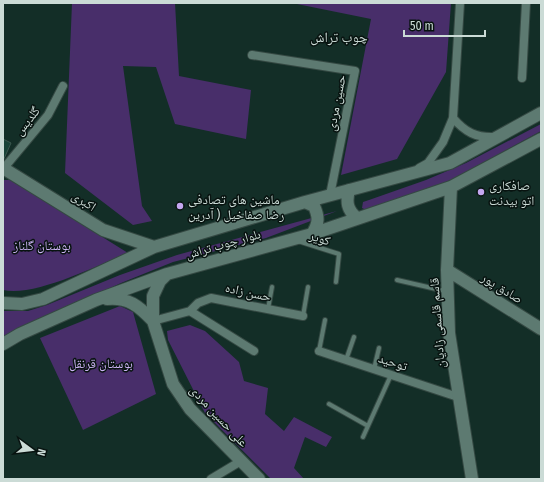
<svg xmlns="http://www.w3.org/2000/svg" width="544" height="482" font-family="'Fira Sans Condensed','Noto Naskh Arabic',sans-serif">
  <rect width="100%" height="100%" fill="#132e27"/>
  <path fill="#482e6a" d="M72,3H175L179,76L251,90L246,139L175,124L156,67L123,66L142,206L152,221L133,225L65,173Z
    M292,3H451L446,72L397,159L341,175L371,19Z
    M541,124V131L455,178L430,189L366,210L362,208L363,202L369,200L426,180L466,163Z
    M3,180H10L24,188L128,253C96,266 35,297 3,290Z
    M337,211L266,238L173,262L121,283L3,338V311H28L47,305L120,275L177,255Z
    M120,306L133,312L156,394L83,430L40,338Z
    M190,325L205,331L239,362L244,381L268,388L265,414L284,431L294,417L332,437L326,447L305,437L294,468L304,479H271L205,413L168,340L167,331Z"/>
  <path fill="#194338" stroke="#3b574e" d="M3,139L11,143L3,161Z"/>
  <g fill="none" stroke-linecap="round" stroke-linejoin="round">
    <defs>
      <path id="lane" d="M298,241L339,254L336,282
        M397,280L445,291
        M268,309L272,287
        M303,316L308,287
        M319,351L325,320
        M346,360L354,337
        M374,369L379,348
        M329,404L368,426
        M363,437L391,375"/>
      <path id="street" d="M252,55L355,71L330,195
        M522,78L526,3
        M453,118C465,132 476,138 495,137
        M3,168H4L48,115L63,86
        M419,168L428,163L443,142L453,118L460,3
        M190,311L254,351
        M153,321L190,311L198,303L211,298L303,316
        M319,351L458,397
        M211,479L241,461"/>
      <path id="secondary" d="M3,168L103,230L154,247
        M451,187L447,270L449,333L472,479
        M349,190C346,202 347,210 357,218
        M305,202L314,206C319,217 319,223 312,234
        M447,270L541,329
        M166,275L160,281L153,296V321L173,384L190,409L259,479
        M107,299C128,297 139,306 153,321
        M3,303L22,304L43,299L154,247L305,202L450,163L541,113
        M3,344L20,334L96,300L167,274L312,234L451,187L541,139"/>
    </defs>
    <use href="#lane" stroke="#354943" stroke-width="6"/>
    <use href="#street" stroke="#354943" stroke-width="10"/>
    <use href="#secondary" stroke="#354943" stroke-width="14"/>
    <use href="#lane" stroke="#5d7a71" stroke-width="4"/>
    <use href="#street" stroke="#5d7a71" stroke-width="8"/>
    <use href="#secondary" stroke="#5d7a71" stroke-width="12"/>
  </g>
  <g fill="#c4a7f1" stroke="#081310" stroke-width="1.5">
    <circle cx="481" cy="192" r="4"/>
    <circle cx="180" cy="206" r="4"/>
  </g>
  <g text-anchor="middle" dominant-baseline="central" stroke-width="3" stroke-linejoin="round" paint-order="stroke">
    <g font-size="13" fill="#cbdbd6" stroke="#081310">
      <text transform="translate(336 103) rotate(-79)">حسین مردی</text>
      <text transform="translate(27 121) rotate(-52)">گلدیس</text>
      <text transform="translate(84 201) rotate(33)">اکبری</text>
      <text transform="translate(320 238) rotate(18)">کویر</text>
      <text transform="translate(223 244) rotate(-16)">بلوار چوب‌ تراش</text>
      <text transform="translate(502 288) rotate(32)">صادق پور</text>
      <text transform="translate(248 292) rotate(12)">حسن زاده</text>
      <text transform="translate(437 323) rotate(-94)">قاسم قاسمی زادیان</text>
      <text transform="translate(393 362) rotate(18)">توحید</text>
      <text transform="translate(219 416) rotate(47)">علی حسین مردی</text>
    </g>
    <g font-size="13" fill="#cbdbd6" stroke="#081310" text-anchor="start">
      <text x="489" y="185">صافکاری<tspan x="489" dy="15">اتو بیدنت</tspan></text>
      <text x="188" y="199">ماشین های تصادفی<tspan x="188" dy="15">رضا صفاخیل ( آدرین</tspan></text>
    </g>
    <g font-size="13" fill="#cdb4f5" stroke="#081310">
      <text x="42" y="245">بوستان گلناز</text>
      <text x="101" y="363">بوستان قرنقل</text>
    </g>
    <g font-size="14" fill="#cbdbd6" stroke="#081310">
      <text x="339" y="37">چوب تراش</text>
    </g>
  </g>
  <rect width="544" height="482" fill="none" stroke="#cbdbd6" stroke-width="8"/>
  <g transform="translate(32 450) rotate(105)" stroke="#081310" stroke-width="3" paint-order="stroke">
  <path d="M0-3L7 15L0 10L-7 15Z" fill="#cbdbd6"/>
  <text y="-6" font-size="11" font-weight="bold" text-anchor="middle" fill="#cbdbd6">N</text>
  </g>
  <path d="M404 30v6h81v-6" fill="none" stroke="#cbdbd6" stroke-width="2"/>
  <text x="410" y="30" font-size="12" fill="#cbdbd6" stroke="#081310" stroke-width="3" paint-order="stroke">50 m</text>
</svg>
